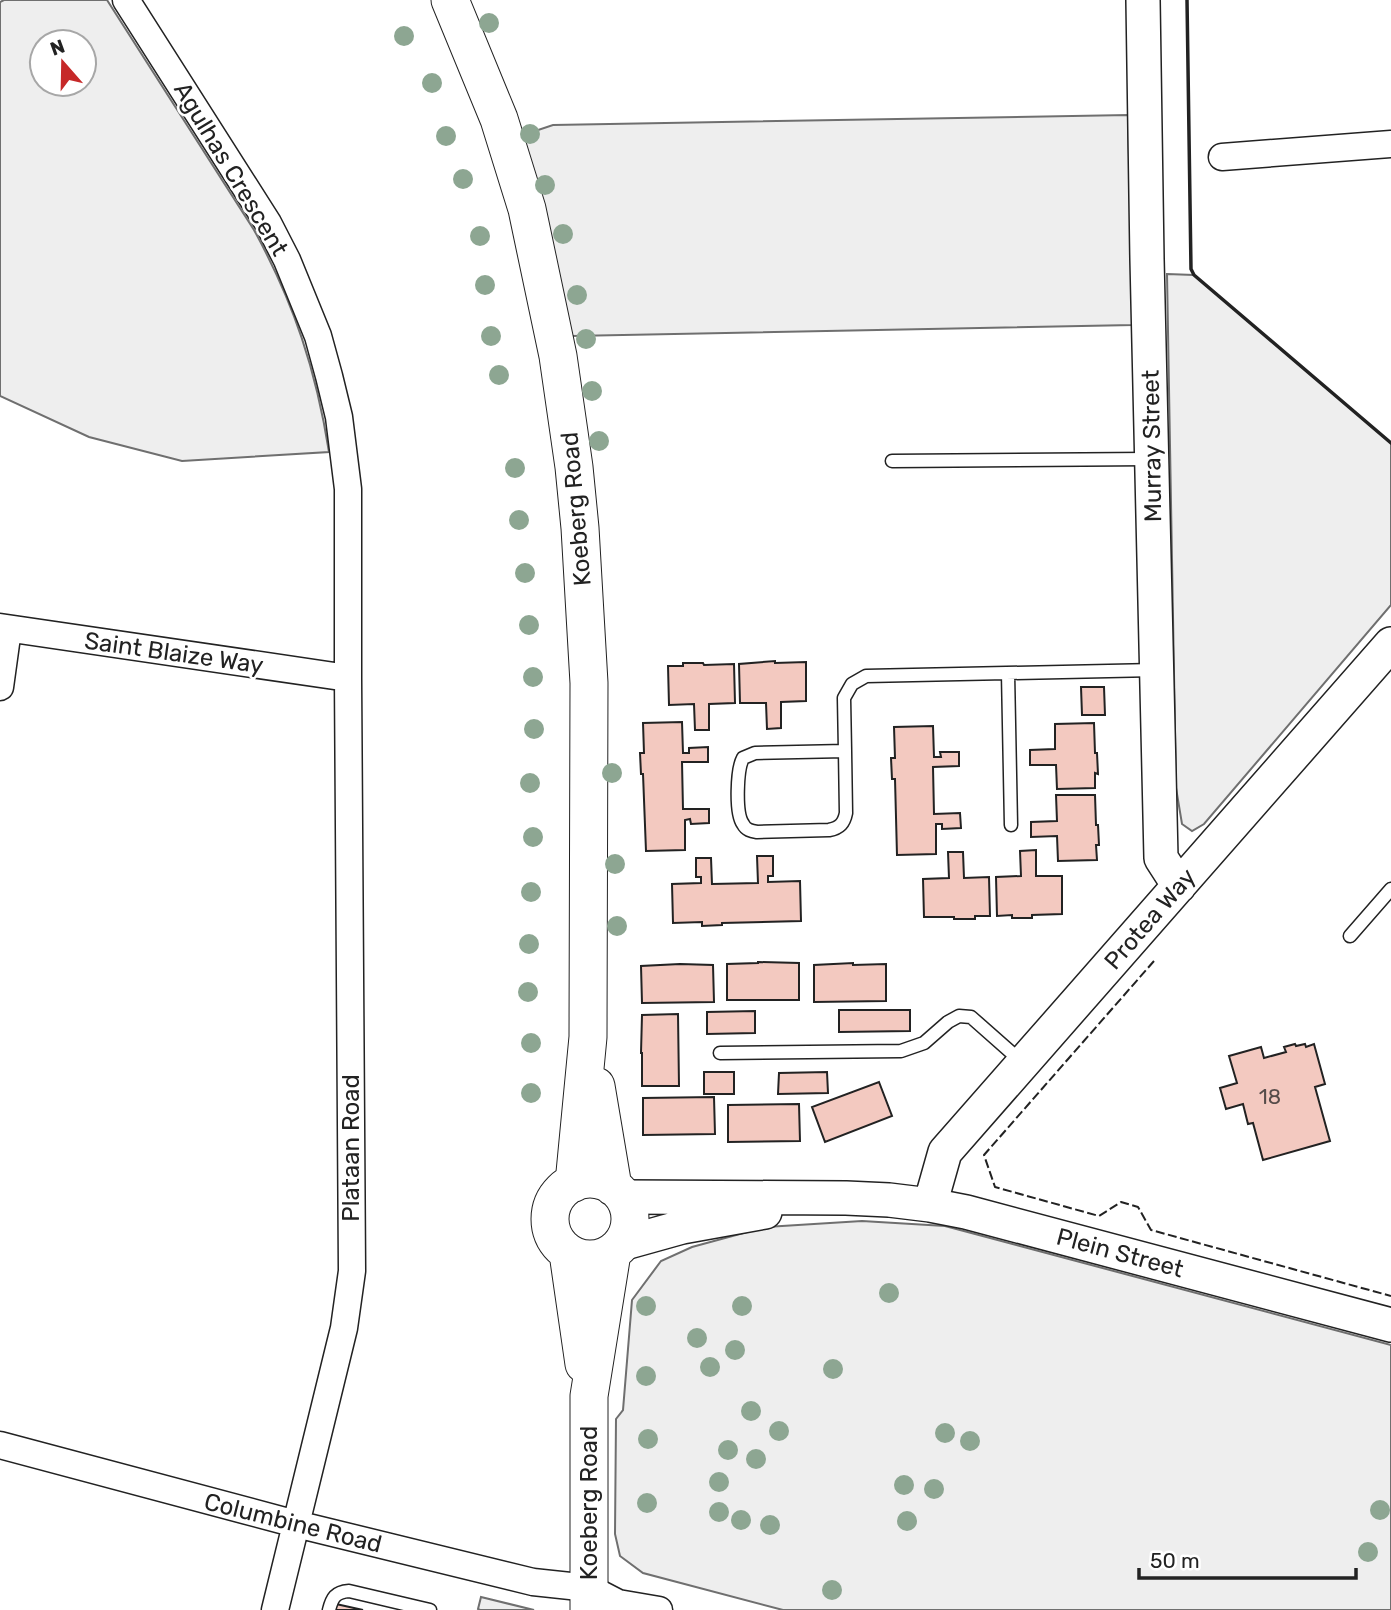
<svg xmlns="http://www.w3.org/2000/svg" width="1391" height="1610" font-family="Rubik,sans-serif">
  <rect width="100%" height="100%" fill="#fff"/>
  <path fill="#eee" stroke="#6f6f6f" stroke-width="2" fill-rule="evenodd" d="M4,0H107L254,230C294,303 316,370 329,452L182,461L89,437L0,396V2ZM42,42H84V84H42Z
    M1128,115L1133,325L572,336L522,144L526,134L553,125Z
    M1167,274L1194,275L1391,443V605L1204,824L1192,831L1182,824L1176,788Z
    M862,1221L945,1226L1391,1345V1610H783L643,1573L620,1556L615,1534L616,1419L623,1410L632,1300L661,1261L692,1247L766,1227Z
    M481,1597L534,1610H480L478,1609Z"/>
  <path fill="#f3c9c0" stroke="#222" stroke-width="2" d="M775,661V663L806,662V701L781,702V728L767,729L766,703H740L739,664Z
    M683,663H703L704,665L734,664L735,703L709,704V730H695L694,704L669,705L668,666H683Z
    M1081,687H1104L1105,715H1082Z
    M682,722L683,753H689V748L708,747V762H682L683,809H709V823L691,824L690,819L685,820V850L646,851L643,774H641L640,753H644L643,723Z
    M1094,723L1095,753H1097L1098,774L1095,773V788L1057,789L1056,765H1030V750L1055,749V724Z
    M933,726L934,757H941L940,752H959V766L933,767L934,814L960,813L961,828L942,829V824H936V854L897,855L895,779H892L891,758H895L894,727Z
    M1056,795H1095L1096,825H1098L1099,845H1096L1097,860L1058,861L1057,836L1031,837V822L1057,821Z
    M1036,850V876H1062V914L1032,915V918H1012V915L997,916L996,877L1021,876L1020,851Z
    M948,852H963L964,878L989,877L990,916H975V919H954V917H924L923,879L949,878Z
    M757,856H773V876H768V882L800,881L801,921L722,923V925L702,926V922L673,923L672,884L701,883V877H696V858H711L712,884L758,883Z
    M758,962L799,963V1000H727V964L758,963Z
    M853,963V965L886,964V1001L814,1002V965Z
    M680,964L713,965L714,1002L642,1003L641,966Z
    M839,1010H910V1031L839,1032Z
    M755,1011V1033L707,1034V1012Z
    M678,1014L679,1086H642V1053H641L642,1015Z
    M1295,1044L1296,1046L1305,1044L1306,1047L1314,1044L1325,1084L1315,1087L1330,1141L1263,1160L1253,1123L1248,1124L1243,1104L1226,1109L1220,1088L1237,1083L1229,1056L1261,1047L1264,1058L1286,1052L1284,1047Z
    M704,1072H734V1094H704Z
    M827,1072L828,1093L778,1094L779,1073Z
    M879,1082L892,1116L825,1142L812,1107Z
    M714,1097L715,1134L643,1135V1098Z
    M799,1104L800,1141L728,1142V1105Z
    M336,1604L363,1610H335Z"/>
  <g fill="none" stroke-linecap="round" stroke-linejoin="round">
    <defs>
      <path id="service" d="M892,461L1150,459
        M1008,673L1011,825
        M845,751L844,698L852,684L866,676L1155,670
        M845,751L846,813C844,823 840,828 829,830L757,832C751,831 746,830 743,824C735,813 737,769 743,758L755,753Z
        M1350,936L1391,889
        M720,1053L901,1051L924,1043L948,1022L959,1016L971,1017L1023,1063
        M329,1610C332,1598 335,1592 349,1591L430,1610"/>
      <path id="minor" d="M126,0L268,223L287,260L318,336L329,376L339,417L348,489V678L352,1271L344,1328L275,1610
        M1222,157L1391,144
        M0,627L348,678
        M0,687L8,629
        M0,1445L296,1524L533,1582L589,1588L618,1603L659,1610"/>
      <path id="tertiary" d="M1143,0L1147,259L1161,858L1179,886
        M624,1197L846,1198L889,1200L930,1205L966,1212L1391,1325
        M930,1205L945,1152L1391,644
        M621,1244L682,1227L765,1212"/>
      <path id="secondary" d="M450,0L499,119L527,209L558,356L574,467L580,528L589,683L588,1037L574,1183
        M596,1086L613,1187
        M550 1219a40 40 0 1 1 80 0a40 40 0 1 1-80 0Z
        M568,1253L584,1364
        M589,1610V1396L612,1253"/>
    </defs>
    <use href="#service" stroke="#222" stroke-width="15"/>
    <use href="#minor" stroke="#222" stroke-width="29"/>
    <use href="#tertiary" stroke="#222" stroke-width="36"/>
    <use href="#secondary" stroke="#222" stroke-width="39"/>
    <use href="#service" stroke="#fff" stroke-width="12"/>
    <use href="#minor" stroke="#fff" stroke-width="26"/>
    <use href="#tertiary" stroke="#fff" stroke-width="33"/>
    <use href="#secondary" stroke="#fff" stroke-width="37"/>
    <path stroke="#222" stroke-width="2" stroke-dasharray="9 3.5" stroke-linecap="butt" d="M1154,961L984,1155L995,1187L1099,1216L1121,1202L1138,1207L1151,1230L1391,1296"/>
    <path stroke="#222" stroke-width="3.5" d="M1187,0L1191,269L1194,275L1391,443"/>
  </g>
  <g fill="#8da692">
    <circle cx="489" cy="23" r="10"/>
    <circle cx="404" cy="36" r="10"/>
    <circle cx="432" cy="83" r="10"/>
    <circle cx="530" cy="134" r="10"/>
    <circle cx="446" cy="136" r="10"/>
    <circle cx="463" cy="179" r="10"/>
    <circle cx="545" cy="185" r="10"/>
    <circle cx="563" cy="234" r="10"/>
    <circle cx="480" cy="236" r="10"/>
    <circle cx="485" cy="285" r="10"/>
    <circle cx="577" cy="295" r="10"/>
    <circle cx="491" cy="336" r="10"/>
    <circle cx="586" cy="339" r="10"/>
    <circle cx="499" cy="375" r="10"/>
    <circle cx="592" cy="391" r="10"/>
    <circle cx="599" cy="441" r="10"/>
    <circle cx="515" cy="468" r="10"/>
    <circle cx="519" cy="520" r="10"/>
    <circle cx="525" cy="573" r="10"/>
    <circle cx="529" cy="625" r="10"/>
    <circle cx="533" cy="677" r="10"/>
    <circle cx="534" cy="729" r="10"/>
    <circle cx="612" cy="773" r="10"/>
    <circle cx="530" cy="783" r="10"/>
    <circle cx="533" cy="837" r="10"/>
    <circle cx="615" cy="864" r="10"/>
    <circle cx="531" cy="892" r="10"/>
    <circle cx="617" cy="926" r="10"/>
    <circle cx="529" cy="944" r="10"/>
    <circle cx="528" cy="992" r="10"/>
    <circle cx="531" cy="1043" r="10"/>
    <circle cx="531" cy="1093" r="10"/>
    <circle cx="889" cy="1293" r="10"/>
    <circle cx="646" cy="1306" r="10"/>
    <circle cx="742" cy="1306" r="10"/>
    <circle cx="697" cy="1338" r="10"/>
    <circle cx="735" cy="1350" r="10"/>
    <circle cx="710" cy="1367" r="10"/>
    <circle cx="833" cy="1369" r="10"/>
    <circle cx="646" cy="1376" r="10"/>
    <circle cx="751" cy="1411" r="10"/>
    <circle cx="779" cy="1431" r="10"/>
    <circle cx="945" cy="1433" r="10"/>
    <circle cx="648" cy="1439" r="10"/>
    <circle cx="970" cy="1441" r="10"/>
    <circle cx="728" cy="1450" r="10"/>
    <circle cx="756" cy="1459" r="10"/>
    <circle cx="719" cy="1482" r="10"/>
    <circle cx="904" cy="1485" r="10"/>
    <circle cx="934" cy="1489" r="10"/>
    <circle cx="647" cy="1503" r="10"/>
    <circle cx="1380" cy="1510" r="10"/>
    <circle cx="719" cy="1512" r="10"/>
    <circle cx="741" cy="1520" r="10"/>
    <circle cx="907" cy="1521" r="10"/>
    <circle cx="770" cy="1525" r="10"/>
    <circle cx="1368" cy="1552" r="10"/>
    <circle cx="832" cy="1590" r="10"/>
  </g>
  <g text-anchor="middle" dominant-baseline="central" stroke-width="5" stroke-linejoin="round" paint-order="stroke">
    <g font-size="21" fill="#564c4a">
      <text x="1270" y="1096">18</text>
    </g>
    <g font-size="24" fill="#222" stroke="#fff">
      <text transform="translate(231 169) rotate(59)">Agulhas Crescent</text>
      <text transform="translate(1152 446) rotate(-91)">Murray Street</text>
      <text transform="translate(576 509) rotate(-95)">Koeberg Road</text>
      <text transform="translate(174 653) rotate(8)">Saint Blaize Way</text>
      <text transform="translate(1150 919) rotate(-49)">Protea Way</text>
      <text transform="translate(351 1148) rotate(-90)">Plataan Road</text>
      <text transform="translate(1120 1253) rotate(15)">Plein Street</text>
      <text transform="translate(589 1503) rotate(-90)">Koeberg Road</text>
      <text transform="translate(293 1523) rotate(14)">Columbine Road</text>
    </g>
  </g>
  <g transform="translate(63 63) rotate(340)"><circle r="33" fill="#ffffff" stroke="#a7a7a7" stroke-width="2"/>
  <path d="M0-5L12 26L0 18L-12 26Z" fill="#c62828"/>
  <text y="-10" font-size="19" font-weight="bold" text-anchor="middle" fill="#222222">N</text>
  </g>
  <path d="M1139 1568v10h217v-10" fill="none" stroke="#222222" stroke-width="3.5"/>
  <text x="1150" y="1568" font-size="21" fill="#222222" stroke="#ffffff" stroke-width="5" paint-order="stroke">50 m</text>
</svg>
